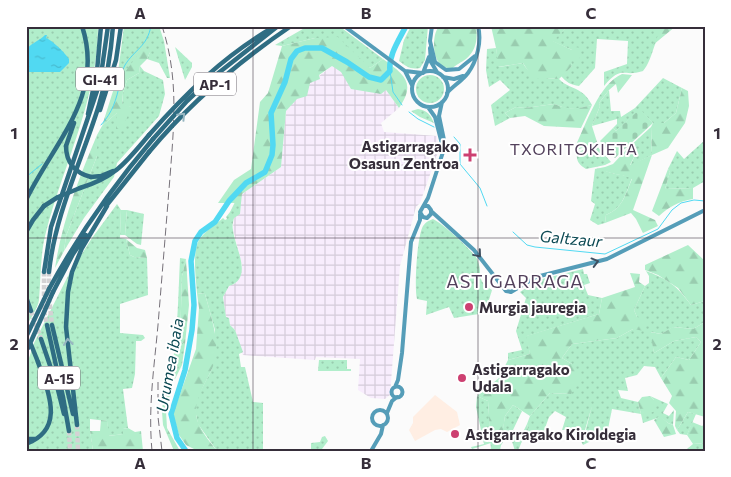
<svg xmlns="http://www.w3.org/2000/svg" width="731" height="477" font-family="Commissioner,sans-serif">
  <defs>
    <pattern id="industrial-grid" width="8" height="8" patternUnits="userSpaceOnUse" patternTransform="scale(1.25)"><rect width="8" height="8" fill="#f8edfd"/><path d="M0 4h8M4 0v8" fill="none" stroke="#d5ccda"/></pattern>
    <pattern id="green-dots" width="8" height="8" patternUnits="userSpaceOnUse" patternTransform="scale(1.25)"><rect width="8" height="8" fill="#b1eecb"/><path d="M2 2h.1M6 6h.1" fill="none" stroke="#99ccaf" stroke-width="1.8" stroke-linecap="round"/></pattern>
    <pattern id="forest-firs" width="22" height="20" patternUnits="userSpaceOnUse" patternTransform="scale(1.25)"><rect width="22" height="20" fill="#b1eecb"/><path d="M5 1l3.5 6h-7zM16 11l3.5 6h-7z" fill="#99ccaf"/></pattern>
    <pattern id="cemetery-stones" width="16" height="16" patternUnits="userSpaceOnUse" patternTransform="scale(1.25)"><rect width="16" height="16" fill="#b1eecb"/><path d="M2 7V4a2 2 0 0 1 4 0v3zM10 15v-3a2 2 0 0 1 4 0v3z" fill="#99ccaf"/></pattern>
    <pattern id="water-ripples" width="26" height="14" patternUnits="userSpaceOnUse" patternTransform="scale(1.25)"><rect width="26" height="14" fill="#51d9f2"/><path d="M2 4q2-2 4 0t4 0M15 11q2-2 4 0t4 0" fill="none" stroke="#47bbd0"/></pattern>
  </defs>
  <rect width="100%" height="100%" fill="#fbfbfb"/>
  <path fill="url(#industrial-grid)" d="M332,66L386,90L399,108L381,123L384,132L437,136L438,152L420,203L416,207L400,266L390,395L385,399L371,398L358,390L360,359L316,357L315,360L243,355L235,330L230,325L229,318L226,317L223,297L229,286L236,283L242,265L233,229L234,218L242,194L281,167L286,111L310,83Z"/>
  <path fill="#ffeee3" d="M435,395L457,412L460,425L447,432L441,429L435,430L415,441L409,430L413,423V417Z"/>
  <path fill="url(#green-dots)" d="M26,26H98C98,98 64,163 46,232C40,255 41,277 39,300C38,308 30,319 26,327Z
    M124,26H159L164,41L170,78H167L159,63L147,59L150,52L124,73L117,89L114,88L119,65Z
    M308,26H339L383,59L370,68L315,38L282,46L275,45Z
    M411,26H428L425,60L420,68C410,70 406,66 399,61L404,40Z
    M568,26H666C652,41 654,58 643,71C622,78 623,64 604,86V72L627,64L628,41L597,39L595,68L579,86C571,85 566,82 561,76L572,66L570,60L572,50L552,41Z
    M175,47L192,63V67L185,80Z
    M496,48L499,67L523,63C531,78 544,78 559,79C565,86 574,87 581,92C586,95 589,100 592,105L576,109L565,108L554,104L525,108L516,107L505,113L510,118L495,126L491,105L510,90L500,80L489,87L486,70L487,49Z
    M140,66L144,71L163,80L165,94L159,116L117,163L114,177L84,218L64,251L66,236L97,156V135L102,126L118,112L131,107L122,105L123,93L127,80L139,73Z
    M416 89a14 14 0 1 1 28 0a14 14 0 1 1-28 0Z
    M663,78L682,88L676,113L664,123H653L640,110L616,131L613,128L617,124V119L592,126L600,106L599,103L609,90L611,111H620L621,117L635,108Z
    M418,109C428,111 430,114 434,123L420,117L411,111Z
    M651,127L652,155L630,166L636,153L629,147Z
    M705,140V181L693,188L665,189L670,172L668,169L677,151L684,159Z
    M595,144L611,162L605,165L586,169C579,165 576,161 577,153Z
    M605,167L606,171C614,175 624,174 632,178C625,195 623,208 606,215L605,223L598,225L590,220L595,204L591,201L595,169Z
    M235,202L241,203L240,214L234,218C233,222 232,226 233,230C235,248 254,278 229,286L223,297L226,317L229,318L230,325L235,330L243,352L239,354L241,367H245L253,402L263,403V451H217L198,424L195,410L197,398L212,369L215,330L205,294L197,293C196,279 192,252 199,240C204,232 215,225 223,218L225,220L227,219L226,217L230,212Z
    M117,204L121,210L120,238L126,239L130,255L134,257L147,258L148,295L120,304V333L143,335L145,338L141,341H136L135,374L132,388L123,389L128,428L123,429L124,434L108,436L107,421L90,419V430L93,451H26V367L34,343L69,274L92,238Z
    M127,210L144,214L141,245L137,244L125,235Z
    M433,219C442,223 473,251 477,259C484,274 474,279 492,290L485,313L454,318L449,307L426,315L427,301L417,299C414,287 417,237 423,226C426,222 428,221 433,219Z
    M180,258L186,259L182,276L180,341L185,344L182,365L173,383L166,411L162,412C162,401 167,392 169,382C178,342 178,299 180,258Z
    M583,269L584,274H587L590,283L584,285L588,295L602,298L599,314L527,336L530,354L508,360V353L522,350L516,331L526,298L520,292L538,280Z
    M646,271C668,279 677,286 691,305L705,301V322L693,329L674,327L661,334L651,332L654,353L674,341L696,337L701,342L689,360L676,357L661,378L655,367L644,366L637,375L625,378L628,391L618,390L621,398L638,402L641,414L654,400L650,396L668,404L663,413L669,416L674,410L673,425L668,423L660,417L643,423L641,414L612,409L607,434L600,431L597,438L583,445L580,439L585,433L592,406L585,430L579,436L575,430H562L566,417L555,411L549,417L544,431L529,435L527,424L530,416L550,393L571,394L572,364L562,358L572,344L617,338L633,329L637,317L634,310L645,286L649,283V276Z
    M319,360H347V369H351V371H318Z
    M477,396L488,401L491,443L472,449L471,447L484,444L476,407Z
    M513,405L522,411L513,430L507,431L506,437L500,447L505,416Z
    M688,412L696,414L687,435L680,434L677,430Z
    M514,435L522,441L518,451H515L511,438Z
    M325,436L328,441L322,449L311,451V443L320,442L322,437Z
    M705,443V451H687V449L693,444Z"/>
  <path fill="url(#forest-firs)" d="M439,26H476C478,39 476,51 466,59C461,63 456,64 452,69C448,68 444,68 441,65C432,57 432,35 439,26Z
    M491,26H568L553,41L572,50L574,47L582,48L579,59L571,60L572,66L559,79L540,78L534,80L523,63L498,67L496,48Z
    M666,26H676L653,45L660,32Z
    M338,37L370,68L383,59C405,75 416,83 399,108L386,90L381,94L351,89L341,72L332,66L319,75L320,79L310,83L307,96L297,99L286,111L281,167L242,194L241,203H218L234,180L251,169L260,102L268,93L282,46L315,38Z
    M141,51L150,52L147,59L140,66L139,73L127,80L123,93L122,104L132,107L122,128L116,129L117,113L102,126L114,88L117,89L124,73Z
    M622,74L632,75L618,93L616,84L609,90L599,103L600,106L592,126L597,142L577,150L576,145C586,124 599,84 622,74Z
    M682,88L688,91L689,106L685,123L668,148L652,155L633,210L655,220L658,226L643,233L636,219L631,213L605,223L606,215C623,208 625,195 632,179C624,174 614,175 605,171V167L613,164L629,147L636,153L630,165L652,155L651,127L653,123H664L676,113Z
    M554,104C570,110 576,109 592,105L581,128L544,126L525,116L510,118L505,113L516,107L525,108Z
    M97,135V156L66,236L64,251L55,268C62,221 79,178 97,135Z
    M668,169L670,172L665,189L693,188V199C679,201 669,207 659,216L652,211Z
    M121,210H127L125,235H120Z
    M126,239L137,248L145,250L147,258L134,257L130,255Z
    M688,245L705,261V301L691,305L678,288L658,275L645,270V265Z
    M186,259L189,305L185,344L180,341L182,276Z
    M630,273L640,274L639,282L645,286L634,310L637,317L646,319L644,331L633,329L617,338L572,344L562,358L572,364L582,378L571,394L550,393L530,416L513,405L505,416L500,451H491L488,401L477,396L499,378L508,360L530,354L526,336L599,314L602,298L635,287Z
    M197,293L205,294C210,313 218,335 216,355C215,364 210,373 206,381C189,414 194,422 217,451H198L186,445L179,435L173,414L196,349L199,308Z
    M705,322V417L688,412L677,430L675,426L676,411L669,403L672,396L661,378L676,357L689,360L701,342L696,337L674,341L654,353L650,332L661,334L673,327L693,329Z
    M650,396L654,400L655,411L648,414H641L638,402L642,397Z
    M166,411L167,428L180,451H174L163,425L162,412Z
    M660,416L668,423L673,425L676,434L664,437L654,420Z
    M101,420L107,421L109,436L123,434V429L128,428L135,432L141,431L143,451H93L90,431H100Z
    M692,422L702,426L705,424V443L693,444L687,435Z
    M527,424L529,435L522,441L514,435L513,430L522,434Z"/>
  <path fill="url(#cemetery-stones)" d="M640,109L653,123L615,158L600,141L613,128L616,131Z"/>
  <path fill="url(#water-ripples)" d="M45,35H47L46,38C52,40 65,53 69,59V63L60,72H26C26,65 25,57 26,51C28,44 40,41 45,35Z"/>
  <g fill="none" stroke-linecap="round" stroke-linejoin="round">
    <path stroke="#51d9f2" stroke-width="1" d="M390,71L393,92L402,105
      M409,112L418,119L434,127
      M101,125C113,112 116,100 120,83C121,77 122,70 125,65C135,49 147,47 151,26
      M454,137L460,144V164L480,188L487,206
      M26,177L42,164
      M513,232L527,245L535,247L605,254L658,229L672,210L681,203L694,200L705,201"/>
    <path stroke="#51d9f2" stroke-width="5.5" d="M186,451L177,438L171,414L185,370L192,330L194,305L191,261L195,241L201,232L215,222L229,201L246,183L265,172L272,155L273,145L271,113L285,82L291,59L297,51L305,48H322L347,62L369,77L381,80L390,71C388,56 399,40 406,26"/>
    <path stroke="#d4d2d4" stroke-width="4.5" stroke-dasharray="4.5 2" stroke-linecap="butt" d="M44,272V311L47,325
      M49,272V297L52,325
      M31,311L41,339
      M77,425L78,451
      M69,431L70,451"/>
    <path stroke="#559db8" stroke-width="4" d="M344,26L405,71L422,73
      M430,41L435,62L446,70L459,69L475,56
      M430,41L432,26
      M430,48L431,62L437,72
      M405,71L412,85
      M412 89a18 18 0 1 1 36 0a18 18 0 1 1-36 0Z
      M423,73L429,57
      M443,77L454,79L463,76
      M447,93C453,86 462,81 468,73C477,61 482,41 478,26
      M428,107L435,117L442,144
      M424,206H428L431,210V214L427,218L423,217L420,212L428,198L443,152L444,140L439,116L442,102
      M431,211L474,250L506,291L511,292L536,277L607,259L705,210
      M391.5 392a5.5 5.5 0 1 1 11 0a5.5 5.5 0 1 1-11 0Z
      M395,387L398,380L402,353L411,242L420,220V214
      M372 418a8 8 0 1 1 16 0a8 8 0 1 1-16 0Z
      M387,413L392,401L397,397
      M371,451L381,434L383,425"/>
    <path stroke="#2f6d83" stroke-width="4.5" d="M100,110L116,60L121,26
      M88,114L97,71L101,26
      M66,146L74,123
      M91,177L101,176L113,171
      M80,188C116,177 126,162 149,135
      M26,200C54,142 105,96 82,26
      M106,206L149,152
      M26,232L33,220L44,206
      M44,272L51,227L100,82L108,26
      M49,272C55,214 82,160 99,105C107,79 111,53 113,26
      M49,289C79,234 113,186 153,139
      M53,292L73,254L86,235
      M26,297L31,311
      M47,325L63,397L69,431
      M52,325L73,414
      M41,339L57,386L64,414
      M77,425L66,327L68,292L72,272L82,248L107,206
      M26,439H35
      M26,444C66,429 48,392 38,362"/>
    <path stroke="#767179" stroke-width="1" stroke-dasharray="8 4" stroke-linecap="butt" d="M158,382V417L162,451
      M152,451C148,407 154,369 158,325C162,276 166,227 170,177C174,124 179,78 162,26"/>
    <path stroke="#2f6d83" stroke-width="4.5" d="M149,135C185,94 224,56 272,28
      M153,139L187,101L207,82L278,26
      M66,146C66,162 75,173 91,177
      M149,152C190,103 238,62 291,26
      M44,206L58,197L80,188
      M26,337L49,289
      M30,342L38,362
      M28,348L53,292"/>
  </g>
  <defs><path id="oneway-chevron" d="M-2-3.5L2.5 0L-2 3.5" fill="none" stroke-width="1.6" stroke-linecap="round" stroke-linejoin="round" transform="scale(1.25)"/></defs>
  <g stroke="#97b6c1">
    <use href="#oneway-chevron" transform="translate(182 116) rotate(-46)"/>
    <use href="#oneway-chevron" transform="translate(68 342) rotate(-96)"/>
  </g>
  <g stroke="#3f4f60">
    <use href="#oneway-chevron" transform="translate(478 254) rotate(50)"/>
    <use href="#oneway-chevron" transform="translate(595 262) rotate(-15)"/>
  </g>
  <path fill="none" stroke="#362e3a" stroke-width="1" stroke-opacity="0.55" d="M253,26V451M478,26V451M26,238H705"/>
  <g fill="#cd4071" stroke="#fff" stroke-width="2">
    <path d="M467.5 147.5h5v5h5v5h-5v5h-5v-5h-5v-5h5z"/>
    <circle cx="469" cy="307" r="5"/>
    <circle cx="462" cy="378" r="5"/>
    <circle cx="455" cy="434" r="5"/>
  </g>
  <g text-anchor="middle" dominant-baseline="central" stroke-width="4" stroke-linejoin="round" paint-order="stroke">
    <g fill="#fff" stroke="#726d75" stroke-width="1">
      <rect x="76" y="67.5" width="48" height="23" rx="4"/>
      <rect x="194" y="72.5" width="42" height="23" rx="4"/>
      <rect x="38" y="366.5" width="42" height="23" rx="4"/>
    </g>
    <g font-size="14" font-weight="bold" fill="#362e3a">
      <text x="100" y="79">GI-41</text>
      <text x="215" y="84">AP-1</text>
      <text x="59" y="378">A-15</text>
    </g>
    <g font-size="15" font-weight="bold" fill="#362e3a" stroke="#fff" text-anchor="start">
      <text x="459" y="146" text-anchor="end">Astigarragako<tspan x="459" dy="17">Osasun Zentroa</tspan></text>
      <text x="479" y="307">Murgia jauregia</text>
      <text x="472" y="369">Astigarragako<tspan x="472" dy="17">Udala</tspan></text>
      <text x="465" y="434">Astigarragako Kiroldegia</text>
    </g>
    <g font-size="16" letter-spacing="1" fill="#53415c" stroke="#fff">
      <text x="574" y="148">TXORITOKIETA</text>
    </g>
    <g font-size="16" font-style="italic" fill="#0c4953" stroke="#fff">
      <text transform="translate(571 238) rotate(5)">Galtzaur</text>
      <text transform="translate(169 365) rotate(-80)">Urumea ibaia</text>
    </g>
    <g font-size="18" letter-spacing="1" fill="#53415c" stroke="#fff">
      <text x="515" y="281">ASTIGARRAGA</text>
    </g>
  </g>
  <rect width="731" height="477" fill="none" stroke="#ffffff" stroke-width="55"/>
  <rect x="28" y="28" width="676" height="422" fill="none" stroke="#362e3a" stroke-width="2"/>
  <g font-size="16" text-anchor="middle" font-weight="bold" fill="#362e3a">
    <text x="140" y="19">A</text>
    <text x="366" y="19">B</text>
    <text x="591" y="19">C</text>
    <text x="14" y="139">1</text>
    <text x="717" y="139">1</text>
    <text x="14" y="350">2</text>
    <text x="717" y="350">2</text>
    <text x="140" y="469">A</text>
    <text x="366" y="469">B</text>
    <text x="591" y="469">C</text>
  </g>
</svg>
